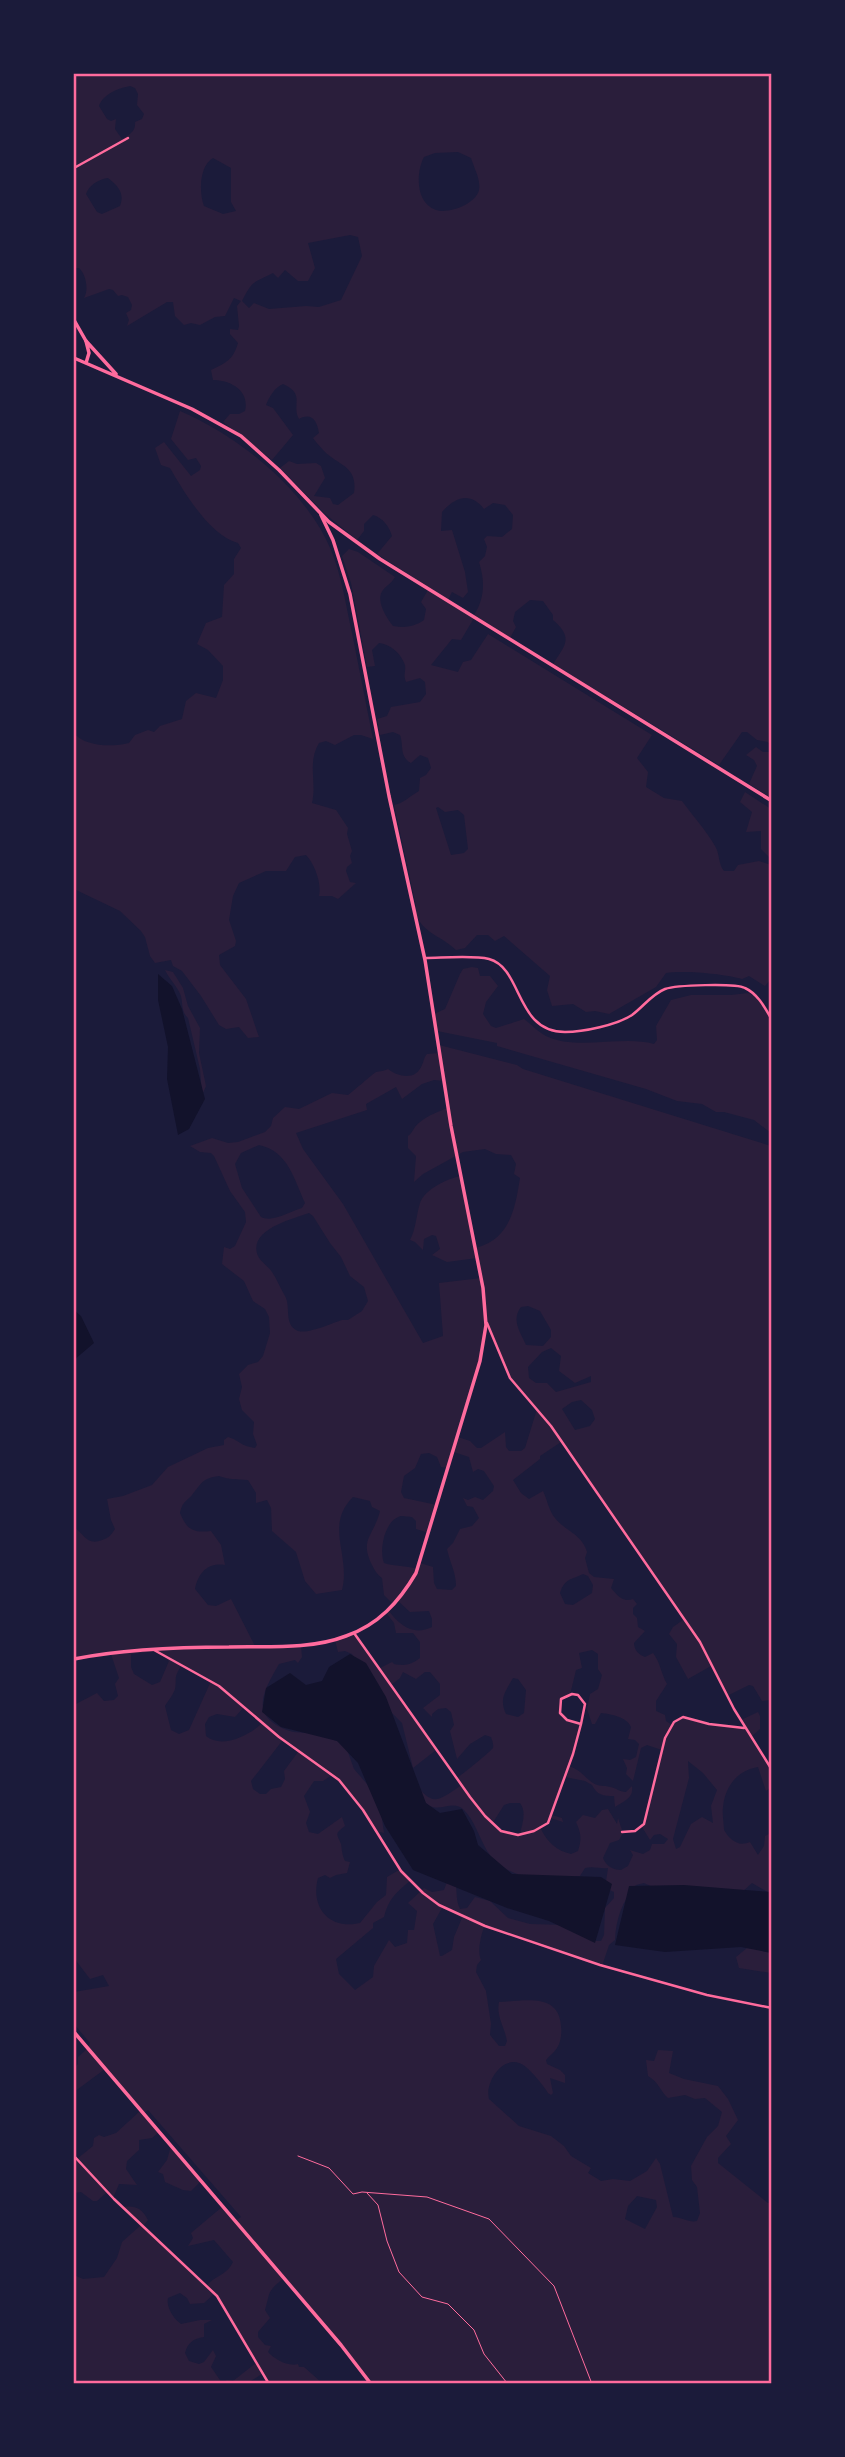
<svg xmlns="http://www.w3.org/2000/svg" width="845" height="2457" font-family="Cabin,sans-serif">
  <rect width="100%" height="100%" fill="#1b1b3a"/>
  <path fill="#2a1e3b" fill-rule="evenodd" d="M74,74H771V747L768,742L757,740L747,732H742L719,765L553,664C565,645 574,638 553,620V615L543,601L530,600L515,612L513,621L516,627L510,638L474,615C485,598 485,581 479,562L485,556L487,547L484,539L487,536L502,537L512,529L513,515L505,505L493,503L484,509C471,492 456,496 442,512L441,531L452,530L465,572L468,592L463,598L452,592L448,600L377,554L392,536C389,526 383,518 373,515L364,524V531L357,540L324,513L280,468L289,461L297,464L316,463L321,466L325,478L314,496L330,498L333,504L338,505L354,493C358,466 339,466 324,451C320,447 316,442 313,438L319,433C317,421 312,412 299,419C291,405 306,394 283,384C275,387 269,397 266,405L273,408L293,435L272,460L223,422L230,414H239L245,411C250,391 231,380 213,380L211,370C226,363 233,360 238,343L230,334V329L238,330L239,326L237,306L241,301L234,298L225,316L215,317L200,325L191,323L184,325L175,316L173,302H167L127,326L129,320L126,313L131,310L132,305L128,297L122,295L118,296L113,290L109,289L84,298C89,290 86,274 79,268H74ZM130,86L135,88L138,94L137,105L144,114L142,119L135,122C136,132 129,135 122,139L115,129L116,119L111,121L107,119L99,106C103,94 119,88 130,86ZM458,152L471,158C474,168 481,180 479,190C476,204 449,214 436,210C415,203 416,172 424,157L435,153ZM213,158L231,168V202L236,211L223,214L204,206C199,193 199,166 213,158ZM108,178C118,186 125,193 120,206L102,214L97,212L86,194C89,185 99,179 108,178ZM350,235L358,237L362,256L341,300L319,307L306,306L269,309L254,303L249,308L242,301C253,279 254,283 273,273L278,278L285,270L298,281H308L315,268L308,243Z
    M180,411C239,436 306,490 331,550C342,577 346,606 352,633C359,668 366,704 373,739L361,735H354L335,745L326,741L319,743C307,763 317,782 312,803L336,810L348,828L347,834L352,851L350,856L352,863L347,867L346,871L350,882L356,883L338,899L332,896H319C322,883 314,863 306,855L295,857L286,871H266L239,883L233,896L229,920L236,941L235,946L219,955L220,965L246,999L259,1037L248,1038L239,1027L226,1029L219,1025L201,996L182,971L173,966L171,960L155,963L150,956L145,937L141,931L120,911L74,889V733C85,747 113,747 129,743L135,735L148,730L154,732L160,726L182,719L186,701L196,693L216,698L223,680V666L208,650L197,644L206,623L222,617L224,585L234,574V559L241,548L238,543C210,536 184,492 170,468L161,465L155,448L164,442L191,476L200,470L201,466L196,458L188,460L171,439Z
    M349,549L358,552L395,577C392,583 387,585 383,590C375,600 386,617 393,626C405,628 414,627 424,620L426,609L421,602L428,590L474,618L461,640L452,639L431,665L458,672L463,662L471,660L488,634L652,735L637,758L648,772L646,787L664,798L682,801C692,815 706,830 715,846C720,854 718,864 724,871H734L738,865L759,861L771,865V859L761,849V831L746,832L752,812L740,802L745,792L771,809L772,978L765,986L749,976L742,979C725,974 684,970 666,973L656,987L609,1014L595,1011L586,1012L573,1004L552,1006L547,990L550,976L504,936L495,941L488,935H477L465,948L456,950C440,934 419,934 414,906H416L394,805C404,803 410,796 419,791L420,778L426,775L431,768L428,758L420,755L411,763C399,756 404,746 400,735L393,732L380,735L377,719L387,716L391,707L420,702L426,694L425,682L420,678L406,682C403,675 406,671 405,665C401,653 390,644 379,643L372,650L375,666L367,667L351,583L342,556ZM438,807L445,812L458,810L464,815L468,849L464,853L451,855L436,808Z
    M756,747L763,752H769L771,748V798L749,784L757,766L754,760L746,755Z
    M472,967L478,968L480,976H490L498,986L486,1002L483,1014L491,1026L496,1028L524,1019C531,1024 538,1032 546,1036C576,1051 623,1035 654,1044L657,1040L656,1026L671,1000L691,995H731L748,993L755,995L763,1002L771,1014V1133L754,1120L724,1112H716L702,1104L677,1101L646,1089L497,1046V1043L437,1031L434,1014L445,1009L460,974L463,969Z
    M165,970L173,972L183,988L188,1006L200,1028L199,1053L206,1086L202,1095L200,1069L188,1018C181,1011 183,1005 181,996C178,987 169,979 165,970Z
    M439,1045L517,1065L523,1069L771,1146V1700L762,1701L753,1686L749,1685L727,1696L711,1666L688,1679L676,1657L677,1644L669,1634L673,1627L683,1620L561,1442L540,1456V1459L513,1480L521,1493L529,1499L543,1491C547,1499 549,1511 555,1518C565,1531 582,1534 587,1552L585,1558L589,1573L594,1577L614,1579L611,1588C617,1595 623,1603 633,1599L637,1604L633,1608V1614L637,1618L638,1627L645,1631L634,1643C634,1650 639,1655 645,1657L653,1653C660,1662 661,1673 667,1684L656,1701V1711L665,1715L666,1721L672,1725L683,1718L709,1725L744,1728L741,1720L758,1712L760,1716V1729L751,1737L771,1770V1787L766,1791L758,1767C738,1770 725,1786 723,1807C722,1815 724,1823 724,1830C730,1840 738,1847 750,1842L758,1855L764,1846L765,1836L771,1833V1894L752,1883L740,1894L679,1899L644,1883L636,1885C622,1902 616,1918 615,1940L609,1945L602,1966L484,1927C481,1936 477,1951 481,1960L477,1965L476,1972L486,1991L491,2024L490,2035L499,2046H505L507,2041C505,2028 496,2017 499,2002C524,2001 559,1992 561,2026C562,2033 561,2042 557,2048C554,2053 550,2055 546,2060L547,2064L560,2070L565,2075V2083L550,2078L553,2093L551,2095L548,2093C544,2086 532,2072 526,2067C506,2050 484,2081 489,2099L519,2126L551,2136L564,2146L571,2156L591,2168L588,2173L601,2181L613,2179L630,2181L647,2171L656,2158L660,2164L673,2217C682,2217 689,2223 697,2221L700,2213L697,2187L692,2180L691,2166L707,2137L718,2126L722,2112L705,2098L695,2099L685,2095L668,2098C660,2091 659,2082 648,2076L646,2060L654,2061L658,2050L673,2051L669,2073L684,2079L718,2086L728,2099L738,2120L726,2136L731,2144L718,2158V2163L768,2203H771V2383H371L283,2279C267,2291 270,2293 265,2310L270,2318L258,2332V2337L265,2345L271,2346L268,2352C274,2359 288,2367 298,2364L299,2367H304L321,2382L320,2383H268L262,2374L246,2384L74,2383V2275L83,2279L104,2277L117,2258L122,2242L141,2225L122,2207C135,2205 142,2208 148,2220L143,2226L207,2285C215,2276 228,2274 233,2262L214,2240L188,2246L193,2238L191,2233L222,2207L235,2221L241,2217L148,2110L144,2113L159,2132L152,2138L139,2140V2150L127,2161L126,2169L137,2185L119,2184L113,2198L106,2193L97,2201H93L81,2192L74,2193V2156L77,2159L93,2146L94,2138L99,2135L104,2137L116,2133L140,2111L105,2069L74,2092V2068L78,2064V2057L87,2049L90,2043L74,2024V1992L109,1986L103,1975L90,1979L74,1958V1705L97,1693L104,1701L114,1700L118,1696L115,1684L119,1678L111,1654L75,1658L74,1654V1527C84,1534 87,1546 102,1540C109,1538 111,1535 115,1529L111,1520L107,1499L123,1496L152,1485L168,1467L208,1448L224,1445V1440L228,1437C241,1441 240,1446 255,1448L257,1445L253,1434L254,1422L242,1410L239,1399L242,1387L239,1374L248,1365L258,1362L263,1356L270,1333L269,1317L265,1309L253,1301L244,1281L222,1264L224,1247L230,1249L235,1246L246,1222L245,1212L230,1191L214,1156L211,1153L200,1152L190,1146L212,1138L228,1143L238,1142L265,1132L271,1126L273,1118L285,1107L299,1109L332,1093L348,1095C351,1093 374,1073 376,1072C380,1071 384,1071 388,1069C398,1077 416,1081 422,1065C424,1061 424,1057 427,1054L439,1053ZM434,1080L444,1081L448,1108C437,1112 423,1117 415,1127C413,1130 411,1134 408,1136V1148L416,1156L414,1182L423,1174L463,1152L485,1149L496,1154L511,1155L516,1164L514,1174L520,1178C515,1209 510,1239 476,1248L460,1176C447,1179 425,1189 420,1203C416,1216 416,1229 410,1240L415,1242L423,1250L424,1239L432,1235L436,1236L440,1249L432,1255L447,1262L477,1258L481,1278L439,1283L443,1336L423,1343L343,1204L303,1149L296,1133L367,1110L366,1104L396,1087L402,1099L422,1084ZM259,1145C288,1151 294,1179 305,1203L302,1208C290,1211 273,1223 261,1217L242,1188L235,1164L241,1153ZM309,1213L313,1216L330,1243L341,1257L350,1276L364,1287L368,1301L362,1311L348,1320H342C332,1323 305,1336 296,1330C284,1323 291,1307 285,1296C280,1288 277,1279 272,1272C268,1266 261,1262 258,1256C247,1230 292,1219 309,1213ZM528,1306L540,1311L551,1330V1337L543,1346L526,1345C520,1331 511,1320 521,1307ZM487,1326L510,1378L537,1409L525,1448L521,1451H509L506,1447L505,1432L481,1448H477L470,1441L458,1437L481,1359ZM551,1348L561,1356L559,1371L575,1383L591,1376V1382L556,1392L547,1383H536L529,1378L528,1367L542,1352ZM581,1400L592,1410L595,1419L590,1426L575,1430L562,1409L572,1402ZM454,1452L469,1457L473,1472L478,1469L484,1471L494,1486L493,1491L483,1500L475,1497L468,1500L463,1498L467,1506L473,1507L479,1518L472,1526L460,1529L453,1543L447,1549C450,1563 456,1572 456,1586L452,1590L437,1589L434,1583L433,1567L420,1563L417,1569C406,1565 395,1567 384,1563C379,1551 384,1520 401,1516C402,1516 411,1517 412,1517L416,1521V1529L429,1533L437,1505L404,1498L401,1492L404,1476L415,1468L421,1454L429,1453L437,1457L441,1467L448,1468ZM219,1476C230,1480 237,1479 248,1480L256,1493V1503L267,1500L271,1508L272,1531L296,1552L305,1581L316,1594L342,1590C351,1555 324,1526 353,1497L370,1501L372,1507L380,1511C374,1536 359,1539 372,1565C375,1571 377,1574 382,1578L384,1595L394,1605L398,1601L410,1612L429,1611L432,1619V1627C414,1636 400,1626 389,1611L387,1614L394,1623L396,1633H413L420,1642V1658C411,1665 405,1666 394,1664L392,1662L378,1669L354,1634L335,1640L338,1652L345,1651L352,1654L392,1713L402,1723L413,1768L436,1750L390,1686L400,1678L403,1672L416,1679L425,1672H430L440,1684V1695L423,1708L432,1717V1714L438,1709L446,1708L451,1712L454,1725L450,1731L457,1759L470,1744L485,1735L491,1737C492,1740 494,1745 493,1748C491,1751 462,1775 457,1778L460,1786C437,1802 433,1806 414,1783C418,1790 422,1801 428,1805C440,1813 453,1799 464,1810C474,1820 478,1834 485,1847C501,1880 548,1883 580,1876L585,1868C594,1866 600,1869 608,1868L605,1888L614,1892V1898L605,1908L604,1935L601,1941H596L565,1925L530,1924L508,1918L490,1901L475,1897L467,1908L460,1909C455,1898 458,1893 455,1883L447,1882L444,1890L432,1892L424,1888L408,1903L417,1911L414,1930H408L407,1943L395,1947L389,1940L374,1966L373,1977L355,1990L339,1974L336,1959L373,1928V1923L384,1917C388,1900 396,1892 410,1881L399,1870L387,1877L386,1895L377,1902L360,1923C330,1930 310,1908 318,1878L325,1875L330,1878L336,1875L347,1873L350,1862L345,1861C342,1855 342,1850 341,1844C337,1834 334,1834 345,1826L342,1817L318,1834L309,1832L306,1823L310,1812L304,1796L314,1781H323L332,1775C351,1789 363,1811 375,1831L384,1833L380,1805L367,1784L354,1769L345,1744C335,1741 324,1735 314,1733C305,1732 295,1734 287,1730C249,1715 263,1692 279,1664L295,1660L298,1663L302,1657L301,1646H255L231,1599L216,1606L208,1605L195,1589C198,1573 208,1562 225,1565L221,1545L211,1531C193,1533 187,1530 180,1513C183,1501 185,1503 192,1495C202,1483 202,1478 219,1476ZM583,1574L588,1576L593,1585L592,1593L573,1605L565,1604L560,1593C565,1578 571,1580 583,1574ZM592,1650L598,1654V1669L602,1675L598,1689L590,1694L587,1709L592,1724H595L601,1713C611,1714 627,1717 631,1727L628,1739L635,1740L639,1744L636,1757L630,1760L623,1759L627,1768L626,1774L633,1781L641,1748L647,1745L662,1750L652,1787L649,1810L642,1827L650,1840L654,1835L660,1834L668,1839L664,1844H652L650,1850L643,1854L630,1850L633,1855L628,1866L621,1870C613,1870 606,1866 603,1858L610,1843L619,1840L623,1833L618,1818L617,1824L608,1809L602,1810L595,1818L583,1815L576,1822C581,1833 582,1839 578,1851L571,1854C557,1851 547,1842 541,1829L550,1818L563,1822L562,1818L552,1815L565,1777L585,1781L592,1785C597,1795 603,1796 614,1796L615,1807C624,1801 634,1798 632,1786L626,1792C619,1792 617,1788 610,1787C604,1785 599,1787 593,1783C583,1776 582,1771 569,1766L581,1725L561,1717L559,1702L570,1695L576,1670L582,1668L579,1653ZM156,1651L169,1661L160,1682L152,1685L134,1674L131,1667V1654ZM181,1666L211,1681L189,1730L179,1734L171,1730L165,1706C168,1701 173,1695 175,1689C177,1678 173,1679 181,1666ZM513,1678L518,1679L526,1690L524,1713L518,1717L506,1714C499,1699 505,1692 513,1678ZM244,1707L262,1723C249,1736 221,1749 206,1736L205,1724L209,1717L217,1714L235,1717ZM282,1741L298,1752L284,1771L285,1779L281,1787L271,1789L266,1794H260L253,1789L251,1781ZM688,1761L703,1773L717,1790L711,1806L713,1823L702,1817L691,1824L680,1847L676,1849L673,1839L689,1778ZM510,1803H520C527,1812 522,1824 520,1834L501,1832L492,1824L504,1805ZM442,1908L462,1918L454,1937L452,1950L442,1956H440L433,1924ZM637,2196L656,2200L657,2207L645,2229L625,2219L628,2206ZM180,2293L187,2298L190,2304L204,2303L214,2294L217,2296L256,2363L233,2381L227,2380L222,2383L211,2367L216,2356L213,2350L204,2362L199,2364L189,2361L185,2353C188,2342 193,2339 204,2337V2324L212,2320H200L181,2324C173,2318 166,2307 168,2298Z
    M747,1948L771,1950V1973L739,1968L736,1957Z
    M171,2146L201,2181L191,2191L183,2190L165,2182L163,2174L158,2172L167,2160Z"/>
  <path fill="#12122b" d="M158,974L172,986L182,1009L205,1099L189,1129L178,1135L167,1079L168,1047L158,1000Z
    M74,1310L81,1316L94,1343L74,1360Z
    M350,1654L366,1663L386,1697L426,1803L440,1813L462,1809L474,1831L478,1845L512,1874L601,1877L612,1884L595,1943L549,1921L507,1908L413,1870L385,1826L358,1763L337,1741L281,1727L262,1712L266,1688L290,1673L306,1685L322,1681L329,1667Z
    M684,1885L771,1892V1953L741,1947L665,1952L615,1945L629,1886Z"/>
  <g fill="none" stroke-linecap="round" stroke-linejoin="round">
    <path stroke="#ff6b9d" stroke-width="1" d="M298,2156L329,2168L353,2194L362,2192L427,2197L489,2219L554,2286L592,2384
      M367,2193L378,2205L387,2241L399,2272L422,2297L448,2304L474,2330L484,2354L507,2383L513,2384"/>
    <path stroke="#ff6b9d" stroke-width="2.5" d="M74,168L128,138
      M425,958C441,958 473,955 489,959C523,968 515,1032 565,1032C583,1032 617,1025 632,1015C643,1007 652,994 665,989C676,985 735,983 745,988C758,994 765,1008 772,1020
      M772,1087V1098
      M487,1323L510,1378L551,1426L700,1642L734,1709L772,1770
      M354,1633L470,1797L485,1816L501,1831L518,1835L534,1831L548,1823L573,1754L581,1724
      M154,1650L219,1686L279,1737L339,1780L363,1810L401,1871L423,1893L439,1905L485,1926L600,1965L707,1995L772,2008
      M572,1694L578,1695L585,1704L581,1724L567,1720L560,1713L561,1699Z
      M622,1832L635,1831L644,1824L665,1738L674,1722L683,1717L709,1724L744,1728
      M74,2156L114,2199L217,2296L269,2384"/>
    <path stroke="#ff6b9d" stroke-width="3.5" d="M74,320L86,341
      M74,1659C124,1649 177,1647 229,1647C266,1646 310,1650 346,1636C378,1625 399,1602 416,1573L480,1361L486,1325L483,1288L451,1126L425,960L389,796L350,594L333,540L321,515
      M74,2032L341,2345L371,2384"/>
    <path stroke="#ff6b9d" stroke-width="3.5" d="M86,341L116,374
      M74,358L192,409L241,436L279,470L329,522L380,559L772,801
      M86,363L89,353L86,341"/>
  </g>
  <rect width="845" height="2457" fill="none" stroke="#1b1b3a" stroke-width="150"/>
  <rect x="75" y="75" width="695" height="2307" fill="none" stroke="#ff6b9d" stroke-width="2.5"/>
</svg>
